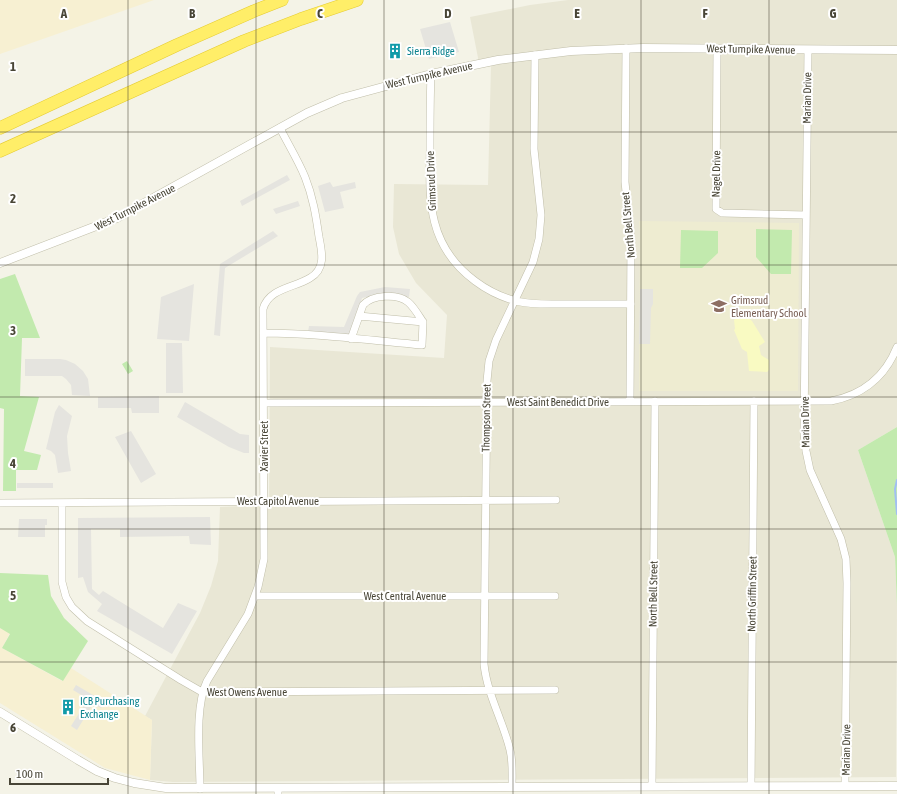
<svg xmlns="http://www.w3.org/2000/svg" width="897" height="794" font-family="'Asap Condensed',sans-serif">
  <rect width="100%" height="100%" fill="#f4f3e7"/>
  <path fill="#e9e7d5" d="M568,0H897V427L858,450L895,557L897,606L896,777L173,782L150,780L152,720L145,716L200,613L211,586L218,561L220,507L269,505L270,347L444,358L447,315L416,283L399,254L393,227L394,184L488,185L491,66L480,68L470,17L530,5Z"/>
  <path fill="#f7f0d2" d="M0,0H154L0,54Z
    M0,628L10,633L2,648L62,681L71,668L152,720L150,780L105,768L0,703Z"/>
  <path fill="#eeecd1" d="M639,221L799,223L798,391H639L640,233Z"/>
  <path fill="#c2eaae" d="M756,229L792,230L791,274H771L756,257Z
    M681,230L718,231V253L702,268H680Z
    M15,274L40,338H22L20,396L39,397L24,451L41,455L37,470H16V491H3L4,409L0,408V279Z
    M127,361L133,371L128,374L122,364Z
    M897,427V606L895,557L858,450Z
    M0,573L48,575L51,596L64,618L88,641L63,681L2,648L10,634L0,628Z"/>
  <path fill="#f9fac2" d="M742,312L752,321L765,342L759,346L761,355L769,360V370L767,372L749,371L747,352L742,349L734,330L735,329L734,320Z"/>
  <path fill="#e5e4df" d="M450,22L459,52L429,59L420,29Z
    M287,175L290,180L242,206L240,201Z
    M330,182L333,187L355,182L356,188L340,192L344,208L325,212L318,186Z
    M298,201L300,206L276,214L273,209Z
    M273,231L278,236L225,268L220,336L214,335L220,264Z
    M194,284L189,341L157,339L161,297Z
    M385,287L410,289L409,297L382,294L362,298L349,335L308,332L309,326L344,327L357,296L360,292Z
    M640,289H653V304L651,308L650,344H639Z
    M166,343H182L183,393H166Z
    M25,359H60L66,360L75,364L83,371L88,379L90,396L72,395L71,385L66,379L62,376H25Z
    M159,396V413H132L131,408H98V397Z
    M185,402L240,434L249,435V453H244L229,447L177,417Z
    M59,405L72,416L67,436L68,453L71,471L58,473L55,455L51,451L46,449L55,412Z
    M131,431L156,474L141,483L115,437Z
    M17,483H53V488H17Z
    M210,517L211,545L190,544L189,536L120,537V529H91L92,589L99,595L103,591L163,628L178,603L197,611L172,654L97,611L102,604L88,592L83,577L78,578V518Z
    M19,519H47V525H45V537H18Z
    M76,685L105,702L101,708L93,704L77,730L71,726L88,699L73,690Z"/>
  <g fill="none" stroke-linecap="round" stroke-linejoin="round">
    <path stroke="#a1bff4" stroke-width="2" d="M897,480L895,489L897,514"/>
    <defs>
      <path id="minor" d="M626,48L625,182L631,240L630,401
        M717,48L716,209L722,213L806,215
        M808,50L804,433L806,451L810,470L841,539L846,559L847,583L845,786
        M431,74C430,99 430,124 430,150C429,202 428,246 475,281C487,290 501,297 516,301C532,305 548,304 564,304C586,304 609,304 631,304
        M359,316L423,322
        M263,333C316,333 369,340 422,345L423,322C419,316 414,307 408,302C397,293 372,295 363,305L351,339
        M264,403L831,401C862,395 885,377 897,347
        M0,503L556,500
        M62,503V582L66,597L72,607L87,621L181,680L202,692L555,690
        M255,596H555
        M652,786L655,401
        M751,786L754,401
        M512,787C512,775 513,762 510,750C503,721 487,694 484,664L487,381L489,361L496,340L533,262L539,239L541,215L534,149L535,55
        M200,789C200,759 194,708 207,681L248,614L258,587L264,559L263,309C269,288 294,288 310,278C326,269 322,252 319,237C316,216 313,197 305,177C298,160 288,144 280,128
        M278,794V788"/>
      <path id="tertiary" d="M0,263L117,218L307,113L342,98L431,74L498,60L571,51L643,48L897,50
        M0,712L78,760L97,771L115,778L134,783L166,788L897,786"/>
      <path id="motorway" d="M0,128L177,45L254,11L282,0
        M0,151L244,41L301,19L357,0"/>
    </defs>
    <use href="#minor" stroke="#c0bea9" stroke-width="8"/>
    <use href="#tertiary" stroke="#c0bea9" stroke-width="9"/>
    <use href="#motorway" stroke="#e5cb31" stroke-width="13"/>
    <use href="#minor" stroke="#fff" stroke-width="7"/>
    <use href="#tertiary" stroke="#fff" stroke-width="8"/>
    <use href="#motorway" stroke="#ffee68" stroke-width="12"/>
  </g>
  <path fill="none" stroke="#484536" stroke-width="1" stroke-opacity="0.55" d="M128,0V794M256,0V794M384,0V794M513,0V794M641,0V794M769,0V794M0,132H897M0,265H897M0,397H897M0,529H897M0,662H897"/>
  <defs>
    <symbol id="building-bare" viewBox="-9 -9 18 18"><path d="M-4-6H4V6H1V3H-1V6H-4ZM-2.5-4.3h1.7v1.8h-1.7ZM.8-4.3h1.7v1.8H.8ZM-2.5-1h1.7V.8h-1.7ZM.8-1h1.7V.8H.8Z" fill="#0f9aa8" stroke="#fff" stroke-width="2.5" paint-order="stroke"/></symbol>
    <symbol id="school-bare" viewBox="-9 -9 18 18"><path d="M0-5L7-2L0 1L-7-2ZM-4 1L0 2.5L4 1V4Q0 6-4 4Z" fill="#8d6e63" stroke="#fff" stroke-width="2.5" paint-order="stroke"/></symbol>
  </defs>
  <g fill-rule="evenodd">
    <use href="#building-bare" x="384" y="40" width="22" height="22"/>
    <use href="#school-bare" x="708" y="295" width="22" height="22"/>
    <use href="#building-bare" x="57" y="696" width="22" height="22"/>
  </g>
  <g text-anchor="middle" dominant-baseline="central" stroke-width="4" stroke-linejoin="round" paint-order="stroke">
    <g font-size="11" fill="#484536" stroke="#fff">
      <text transform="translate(751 49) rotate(1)">West Turnpike Avenue</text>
      <text transform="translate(429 75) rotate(-13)">West Turnpike Avenue</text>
      <text transform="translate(807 98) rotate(-89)">Marian Drive</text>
      <text transform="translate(716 174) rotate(-89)">Nagel Drive</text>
      <text transform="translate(431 181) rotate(-92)">Grimsrud Drive</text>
      <text transform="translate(135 207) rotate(-27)">West Turnpike Avenue</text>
      <text transform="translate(628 225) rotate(-95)">North Bell Street</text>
      <text x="558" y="402">West Saint Benedict Drive</text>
      <text transform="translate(486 418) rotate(-89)">Thompson Street</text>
      <text transform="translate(805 422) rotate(-91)">Marian Drive</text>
      <text transform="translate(264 446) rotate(-90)">Xavier Street</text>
      <text x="278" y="501">West Capitol Avenue</text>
      <text transform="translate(653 594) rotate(-89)">North Bell Street</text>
      <text transform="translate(752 594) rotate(-89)">North Griffin Street</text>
      <text x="405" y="596">West Central Avenue</text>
      <text x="247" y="692">West Owens Avenue</text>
      <text transform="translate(846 750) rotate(-89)">Marian Drive</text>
    </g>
    <g font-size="11" fill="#0d838f" stroke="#fff" text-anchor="start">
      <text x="407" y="51">Sierra Ridge</text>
      <text x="80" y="701">ICB Purchasing<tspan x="80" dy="13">Exchange</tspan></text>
    </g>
    <g font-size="11" fill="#785e54" stroke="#fff" text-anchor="start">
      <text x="731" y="300">Grimsrud<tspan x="731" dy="13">Elementary School</tspan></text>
    </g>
  </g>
  <g font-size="13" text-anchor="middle" font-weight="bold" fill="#484536" stroke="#fff" stroke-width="4" stroke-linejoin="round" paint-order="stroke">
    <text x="64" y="18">A</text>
    <text x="192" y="18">B</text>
    <text x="320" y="18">C</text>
    <text x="448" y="18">D</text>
    <text x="577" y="18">E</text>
    <text x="705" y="18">F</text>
    <text x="833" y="18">G</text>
    <text x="13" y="71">1</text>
    <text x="13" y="203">2</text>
    <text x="13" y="335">3</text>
    <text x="13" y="468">4</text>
    <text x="13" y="600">5</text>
    <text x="13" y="732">6</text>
  </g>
  <path d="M10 778v6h98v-6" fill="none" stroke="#484536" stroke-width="2"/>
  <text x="16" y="778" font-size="12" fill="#484536" stroke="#ffffff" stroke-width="3" paint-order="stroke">100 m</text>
</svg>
